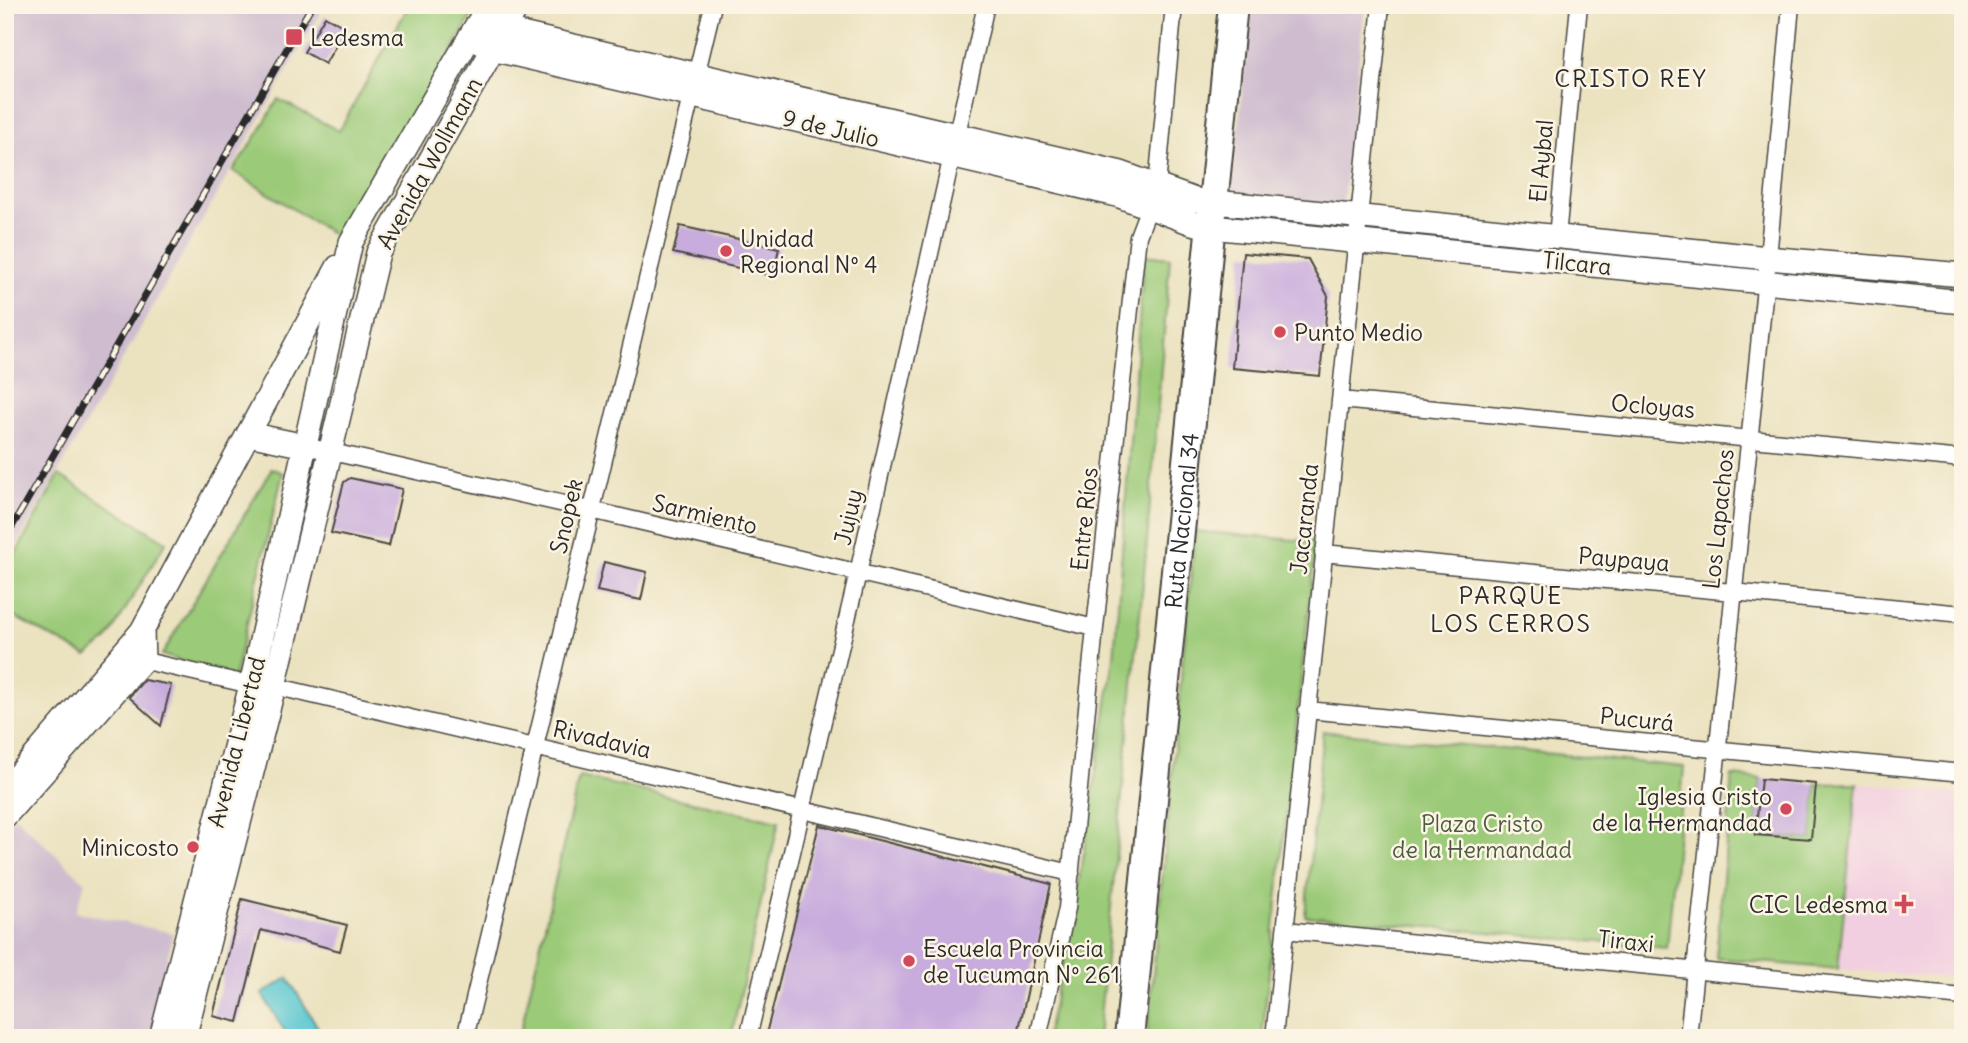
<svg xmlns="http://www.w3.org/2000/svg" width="1968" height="1043" font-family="Delius,sans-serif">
  <rect width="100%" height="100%" fill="#fcf5e5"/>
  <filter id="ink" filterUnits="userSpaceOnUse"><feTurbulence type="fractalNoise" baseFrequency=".0143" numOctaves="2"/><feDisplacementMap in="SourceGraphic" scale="14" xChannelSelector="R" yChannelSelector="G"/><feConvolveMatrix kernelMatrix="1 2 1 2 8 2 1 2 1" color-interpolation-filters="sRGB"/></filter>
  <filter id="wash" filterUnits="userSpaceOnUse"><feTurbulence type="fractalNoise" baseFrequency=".00686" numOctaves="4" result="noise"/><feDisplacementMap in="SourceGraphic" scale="28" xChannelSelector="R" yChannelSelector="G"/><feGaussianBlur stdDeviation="1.57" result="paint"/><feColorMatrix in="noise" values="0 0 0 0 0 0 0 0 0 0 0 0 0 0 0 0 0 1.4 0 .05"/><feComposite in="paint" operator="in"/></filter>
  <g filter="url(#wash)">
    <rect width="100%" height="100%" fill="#ebe2c0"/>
    <path fill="#f2cfe0" d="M1857,783L1963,794V979L1838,969Z"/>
    <path fill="#cfbdcf" d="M5,5H325L5,565Z
      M1252,5H1365L1342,209L1231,195Z
      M15,817L85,882L75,912L173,933L150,1038H5V828Z"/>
    <path fill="#9bca78" stroke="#637a52" stroke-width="2" d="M401,5H478L342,240L233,171L259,132L278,99L339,131L407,9Z
      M1144,255L1170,258L1146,553L1098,1038H1046L1074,913L1114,658Z
      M272,468L283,473L234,678L162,655Z
      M59,475L166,542L107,640L87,656L5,612V573Z
      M1195,531L1316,542L1262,1038H1147Z
      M1323,731L1684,767L1667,948L1305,916Z
      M1732,776L1761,779L1755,835L1811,839L1816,784L1857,783L1838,969L1716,958Z
      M579,777L779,821L731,1038H519Z"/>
    <path fill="#5ac7d1" stroke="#42797e" stroke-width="2" d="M288,978L320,1031L308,1038H289L262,994Z"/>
    <g id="blocks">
      <path fill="#c8acdd" d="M325,16L346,28L325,64L304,52Z
        M680,226L779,248L773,276L673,253Z
        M1243,253L1308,259L1328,296L1320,376L1232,368Z
        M350,478L402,489L389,546L331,533L344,482Z
        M604,562L647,572L641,600L597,591Z
        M144,680L171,685L161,726L129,697Z
        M1761,779L1816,784L1811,839L1755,835Z
        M819,825L1051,884L1017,1038H765Z
        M242,899L347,925L340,951L261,930L238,1022L213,1016Z"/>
    </g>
  </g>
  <g filter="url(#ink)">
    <use href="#blocks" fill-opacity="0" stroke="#484641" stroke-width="2"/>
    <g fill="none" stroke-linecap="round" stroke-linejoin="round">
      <defs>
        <path id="street" d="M1557,237L1579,5
          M1340,400L1963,459
          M305,446L591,510L1095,628
          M1323,553L1963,614
          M132,658L251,685L274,686L1071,873
          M1307,710L1963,773
          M1285,930L1963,997
          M465,1038L713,5
          M748,1038L858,573L986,5
          M1038,1038L1067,908L1095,628L1138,236L1157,186L1174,5
          M1274,1038L1381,5
          M1688,1038L1768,258L1791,5"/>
        <path id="secondary" d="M481,17L504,30L1121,173L1195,200L1768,258L1963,275
          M470,36L492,49L1117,195L1192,223L1211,227L1963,302
          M248,434L305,446
          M5,791L142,631L338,267
          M5,816L143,660L142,631
          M161,1038L251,685L351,242L478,23
          M184,1038L274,686L378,253L518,5"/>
        <g id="highway">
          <path id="s1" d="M1129,1038L1233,5"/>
        </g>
      </defs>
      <use href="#street" stroke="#484641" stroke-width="19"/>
      <use href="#secondary" stroke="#484641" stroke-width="26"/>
      <use href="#highway" stroke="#484641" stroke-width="32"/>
      <use href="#street" stroke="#fff" stroke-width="16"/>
      <use href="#secondary" stroke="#fff" stroke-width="23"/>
      <use href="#highway" stroke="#fff" stroke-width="28"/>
      <defs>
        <path id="rail" d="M5,539L312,5"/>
      </defs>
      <use href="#rail" stroke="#2b2b2b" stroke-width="7"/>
      <use href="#rail" stroke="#fcf5e5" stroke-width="4.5" stroke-dasharray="13" stroke-linecap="butt"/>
    </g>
  </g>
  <g fill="#d1495b" stroke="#fcf5e5" stroke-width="2.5">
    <rect x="285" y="28" width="18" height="18" rx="3.5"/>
    <circle cx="726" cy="251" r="7"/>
    <circle cx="1280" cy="332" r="7"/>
    <circle cx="1786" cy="809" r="7"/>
    <circle cx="193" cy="847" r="7"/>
    <path d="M1900.5 893.5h7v7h7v7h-7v7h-7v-7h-7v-7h7z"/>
    <circle cx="909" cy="961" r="7"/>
  </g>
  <g text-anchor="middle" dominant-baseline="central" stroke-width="5" stroke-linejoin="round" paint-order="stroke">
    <g font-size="23" fill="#2b2b2b" stroke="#fcf5e5" text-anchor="start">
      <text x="310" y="37">Ledesma</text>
      <text x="740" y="238">Unidad<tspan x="740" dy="26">Regional Nº 4</tspan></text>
      <text x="1294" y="332">Punto Medio</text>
      <text x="1772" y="796" text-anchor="end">Iglesia Cristo<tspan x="1772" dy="26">de la Hermandad</tspan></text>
      <text x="179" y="847" text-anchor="end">Minicosto</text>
      <text x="1888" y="904" text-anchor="end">CIC Ledesma</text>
      <text x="923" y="948">Escuela Provincia<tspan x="923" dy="26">de Tucuman Nº 261</tspan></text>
    </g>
    <g font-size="23" fill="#2b2b2b" stroke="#fcf5e5">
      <text transform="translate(831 128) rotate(13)">9 de Julio</text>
      <text transform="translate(1541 161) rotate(-85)">El Aybal</text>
      <text transform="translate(429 163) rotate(-61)">Avenida Wollmann</text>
      <text transform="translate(1577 263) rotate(6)">Tilcara</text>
      <text transform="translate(1653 406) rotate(5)">Ocloyas</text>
      <text transform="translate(705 514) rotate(13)">Sarmiento</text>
      <text transform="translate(566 516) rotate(-77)">Snopek</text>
      <text transform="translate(848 517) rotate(-77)">Jujuy</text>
      <text transform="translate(1084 519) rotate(-84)">Entre Ríos</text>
      <text transform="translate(1304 519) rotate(-84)">Jacaranda</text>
      <text transform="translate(1718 519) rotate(-84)">Los Lapachos</text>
      <text stroke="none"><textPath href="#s1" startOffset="520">Ruta Nacional 34</textPath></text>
      <text transform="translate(1624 559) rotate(5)">Paypaya</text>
      <text transform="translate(1637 719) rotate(6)">Pucurá</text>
      <text transform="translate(602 739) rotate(13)">Rivadavia</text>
      <text transform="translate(236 742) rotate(-76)">Avenida Libertad</text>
      <text transform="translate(1626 941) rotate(6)">Tiraxi</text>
    </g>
    <g font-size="23" fill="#4d5b42" stroke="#fcf5e5">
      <text x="1482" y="823">Plaza Cristo<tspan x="1482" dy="26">de la Hermandad</tspan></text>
    </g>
    <g font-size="24" letter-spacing="2" fill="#2b2b2b" stroke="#fcf5e5">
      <text x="1631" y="78">CRISTO REY</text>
      <text x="1511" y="595">PARQUE<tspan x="1511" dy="28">LOS CERROS</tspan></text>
    </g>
  </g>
  <rect width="1968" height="1043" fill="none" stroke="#fcf5e5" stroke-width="28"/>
</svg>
